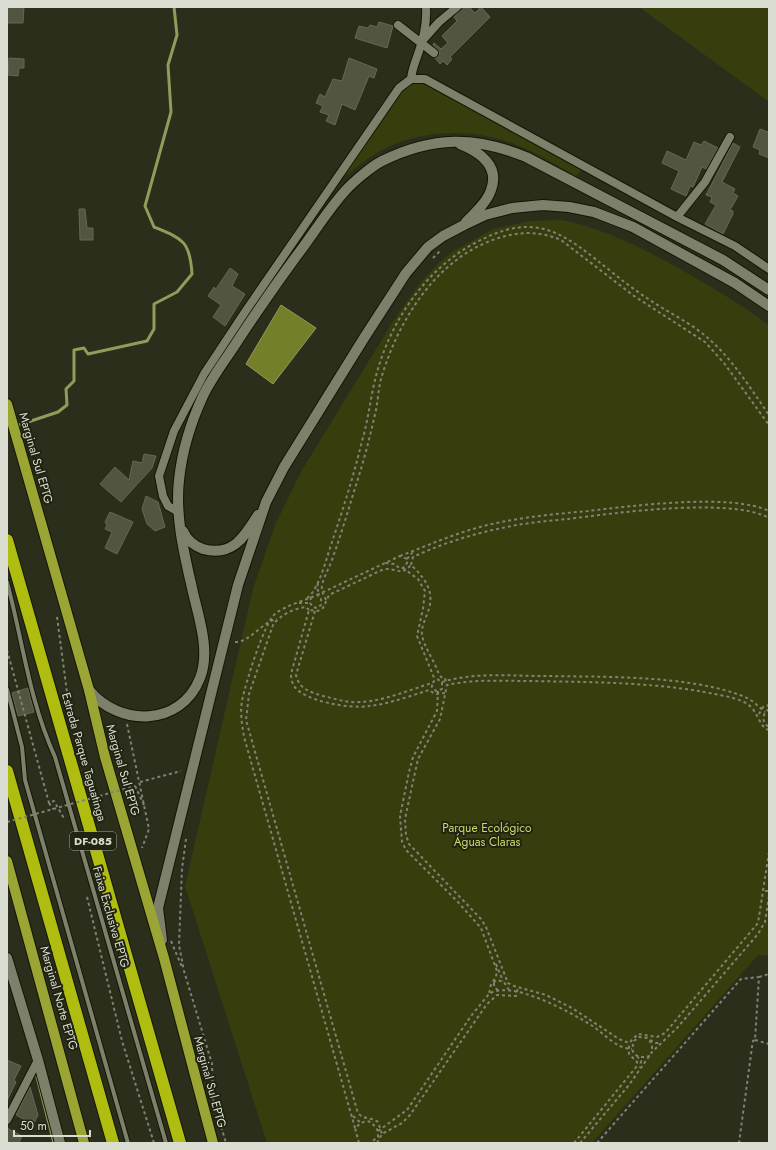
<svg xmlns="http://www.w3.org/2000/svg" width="776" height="1150" font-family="Jost,sans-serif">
  <rect width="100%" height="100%" fill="#2b2e1b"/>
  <path fill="#383d0e" d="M639,7H769V102Z
    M413,81H424L583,168L576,176C556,165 536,152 514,144C474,128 423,129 384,149C368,157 353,170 339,180L400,89Z
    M561,220C602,228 634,244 671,264C705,283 738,302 769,325V956L758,955L592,1143H267L185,886L253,589L275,525L302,470L392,323L421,282L439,263L452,252L493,229L530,221Z"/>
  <path fill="#757e29" stroke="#939a5b" d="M281,305L316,328L273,384L246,364Z"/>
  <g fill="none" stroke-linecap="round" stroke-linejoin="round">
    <path stroke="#939a5b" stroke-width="3" d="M7,429L58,412L67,405L66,389L74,381V350L84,348L88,354L147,341L154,329V304L177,292L192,274C190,241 183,239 154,227L145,206L171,112L168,65L177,35L174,7
      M37,1077L54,1143"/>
  </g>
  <path fill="#525541" stroke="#656954" d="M7,7H24L23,23H7Z
    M462,7H469L475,13L481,7L490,17L450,57L452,59L447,65L443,61L440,64L435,58L439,56V51L433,45L434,43L441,49L448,43L442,36L457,21L454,17Z
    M379,22L393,26L387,48L355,38L359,26L368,28L370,25L377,27Z
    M9,58L24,59V68H19L18,76L8,75Z
    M349,58L377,69L374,78L369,76L355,110L342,104L335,125L326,121L329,115L320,112L323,106L316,103L320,94L325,97L333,79L342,81Z
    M760,129L768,132L769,130V158L759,154L760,150L753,147Z
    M704,141L718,148L706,169L702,167L693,187L690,186L686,196L671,189L679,171L662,163L667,151L686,160L694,142L701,145Z
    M733,143L740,147L722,182L735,189L733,193L738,196L730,210L733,211V214L723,234L705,224L716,205L710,202L712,197L706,195Z
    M79,209H85L87,228H93V240H80Z
    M230,268L238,274L232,286L245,294L225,326L213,317L221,305L208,296L214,287L216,289Z
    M144,454L156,456L152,468L121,502L100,484L115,467L129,480L133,461L142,463Z
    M146,496L158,502L165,527L155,531L147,524L142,509Z
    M110,512L133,522L117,554L105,548L112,532L105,529L107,525L105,522Z
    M28,688L34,712L18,716L12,693Z
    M7,1060L21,1066L14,1080L16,1082L7,1101Z
    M30,1087L38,1115L34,1123H23L25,1120L16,1115Z
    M7,1128L22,1136L19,1143H7Z"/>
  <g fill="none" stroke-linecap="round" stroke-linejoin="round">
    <defs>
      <path id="lane" d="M7,582C23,642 29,700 55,757L166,1143
        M7,689L22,747L25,780L128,1143"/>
      <path id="street" d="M398,25L434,53
        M422,41L439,22L457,7
        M411,79C412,69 415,63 418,54C423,40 427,22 426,7
        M677,217L705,182L730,137
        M177,511L168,506L163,496L159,476L174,431L204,374L245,312L399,88L411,79H425L677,217L735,246L769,269
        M7,1120L38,1060"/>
      <path id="secondary" d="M460,144C480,152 500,166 491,190C487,202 475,213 466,222
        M183,531C186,539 194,546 203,549C233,557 244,537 258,515
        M89,690C119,727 181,727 200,678C211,650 198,616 192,588C184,553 175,516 179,480C182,451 191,422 203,396C211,379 223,363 233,348C253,317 274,287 295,258C312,236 327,211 345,191C353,182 372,166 382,161C433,136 475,136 526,157L723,260L769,290
        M162,940L158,908L238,585L266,502L284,467L364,338L406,273L428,247L443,236L464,225L485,215L512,208L543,205L569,207L594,212L633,227L735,283L769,306
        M7,958L38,1060L60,1143"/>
      <path id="primary" d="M7,404L89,690L105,757L164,958L213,1143
        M7,861L84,1143"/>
      <path id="highway" d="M7,540L180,1143
        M7,771L113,1143"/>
    </defs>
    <use href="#lane" stroke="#141605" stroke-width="6"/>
    <use href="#street" stroke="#141605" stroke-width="10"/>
    <use href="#secondary" stroke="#141605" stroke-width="12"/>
    <use href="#primary" stroke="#141605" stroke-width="12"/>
    <use href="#highway" stroke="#141605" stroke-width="14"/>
    <path stroke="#808374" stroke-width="2" stroke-dasharray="3 3" stroke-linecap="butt" d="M433,258L440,251
      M400,556C429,545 458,532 488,525C521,517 555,514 588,511C631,506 732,493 769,511
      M407,559L413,552
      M411,565L413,557C441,544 472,534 502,528C524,523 546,521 568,519C614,513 731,497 769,518
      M403,568L418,579L425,591L423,609L417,636L435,680
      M318,583L317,588L319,593
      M317,595L400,556L407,559V563L403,568H399L395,564L385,563
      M311,597L310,603L313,607L317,608L321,605V598L317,595C304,601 286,605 275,614C264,623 245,685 242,701C240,713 242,725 244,737L355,1128
      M307,598C319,590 327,556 332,542C343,509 354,475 362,441C368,421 370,401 375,380C388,325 424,270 475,243C538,209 564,234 613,273C629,286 646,298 664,309C679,318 696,327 709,339C733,360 751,389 769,415
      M326,600C324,595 321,591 322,585C324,576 330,567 333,557C342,532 349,507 357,482C364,460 370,437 375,414C378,403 378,390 381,379C397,324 431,267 485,243C511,232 535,229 561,240L634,296L705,342L724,363L769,425
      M299,603H310
      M309,610L306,607C294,608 279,616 273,625L249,694L246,720L357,1110C361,1121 370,1116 378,1122L382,1134
      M315,611L296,675C299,689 310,692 323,696C332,698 341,701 350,702C377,704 406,691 432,683L437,679L442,682V689L436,691L432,687V683
      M57,617L70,715
      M235,642C251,642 260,623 277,619
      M7,650L49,803L54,801L65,820
      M442,682C475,672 510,676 544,676C603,677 685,675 740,695C750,698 757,705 765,712
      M438,691L437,711L413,757L409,772L400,816L402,842L406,850L457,901L481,928L497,971L496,977L491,984
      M445,693L435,694L429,690C410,696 389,704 369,706C351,709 305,702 294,686C292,683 291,678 291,674L309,610L318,611L323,608L329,595L384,569C398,568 400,577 411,565C426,579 436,593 427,614C425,621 421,627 422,635C424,647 434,660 438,672L441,677L445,678L447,685
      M769,709C762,714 761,722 769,727
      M759,714L763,707L769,705
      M127,724L149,829L142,848
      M769,730C758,727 759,709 744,702C731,696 713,694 699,691C643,682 586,682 529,681C502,681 474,679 447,685L440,719L418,759L414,777L405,819L406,835L409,844L481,919L486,927L508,983L514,986L546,995L572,1008L619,1039L629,1043L638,1034L657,1037L665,1033L758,923L769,852
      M140,782L181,771
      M135,786L144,805
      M49,803L53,809
      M186,839L182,869L179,945L184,971L212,1064L213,1099L226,1143
      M765,891H769
      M87,897L122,1041L154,1143
      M171,941L182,967
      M496,964L503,981
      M759,977L769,974
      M494,983V987L498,990
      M509,990L504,982L497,980L491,984L489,994C511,979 570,1012 591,1025C604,1033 616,1049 632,1049
      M650,1040L656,1043H661
      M755,1040L769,1044
      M637,1056L641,1061L640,1068
      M650,1056C642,1058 635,1058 632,1049L634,1041L639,1037L647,1038L652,1044V1052
      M353,1116L361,1123
      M378,1131L407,1110L471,1016L489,994
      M359,1143L355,1128C367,1118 370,1119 378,1131V1137L370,1143
      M377,1143L382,1134L402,1123L410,1115L487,1004L497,995L516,996L518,988
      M574,1143L637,1066V1062L629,1054V1043
      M580,1143L629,1085L652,1052L677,1028L758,934L765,922L769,896
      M597,1143L741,979L759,977L755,1040L753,1041L752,1047L739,1143"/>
    <use href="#lane" stroke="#7d806b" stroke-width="4"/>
    <use href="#street" stroke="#7d806b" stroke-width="8"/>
    <use href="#secondary" stroke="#7d806b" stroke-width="10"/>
    <use href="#primary" stroke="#9aa534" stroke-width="10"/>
    <use href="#highway" stroke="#aebd10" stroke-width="12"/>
    <path stroke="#808374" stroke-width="2" stroke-dasharray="3 3" stroke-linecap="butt" d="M7,822L135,786"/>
  </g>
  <g text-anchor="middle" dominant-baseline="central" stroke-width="4" stroke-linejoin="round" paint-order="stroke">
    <rect fill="#222412" stroke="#a3a698" stroke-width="1" x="70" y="832" width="46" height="18" rx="3"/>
    <g font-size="11" font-weight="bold" fill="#daddd1">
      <text x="93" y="841">DF-085</text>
    </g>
    <g font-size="12" fill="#daddd1" stroke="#222412">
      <text transform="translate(36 458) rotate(74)">Marginal Sul EPTG</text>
      <text transform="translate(84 757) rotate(74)">Estrada Parque Taguatinga</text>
      <text transform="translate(123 770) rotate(74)">Marginal Sul EPTG</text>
      <text transform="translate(111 917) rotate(74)">Faixa Exclusiva EPTG</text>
      <text transform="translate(59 998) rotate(74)">Marginal Norte EPTG</text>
      <text transform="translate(210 1082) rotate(75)">Marginal Sul EPTG</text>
    </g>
    <g font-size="12" fill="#cbd969" stroke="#222412">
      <text x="487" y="828">Parque Ecológico<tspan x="487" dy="14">Águas Claras</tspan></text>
    </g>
  </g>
  <rect width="776" height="1150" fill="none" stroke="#daddd1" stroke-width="16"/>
  <path d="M14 1130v6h76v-6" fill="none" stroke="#daddd1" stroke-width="2"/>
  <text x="20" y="1130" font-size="12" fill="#daddd1" stroke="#222412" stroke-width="3" paint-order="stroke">50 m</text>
</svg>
